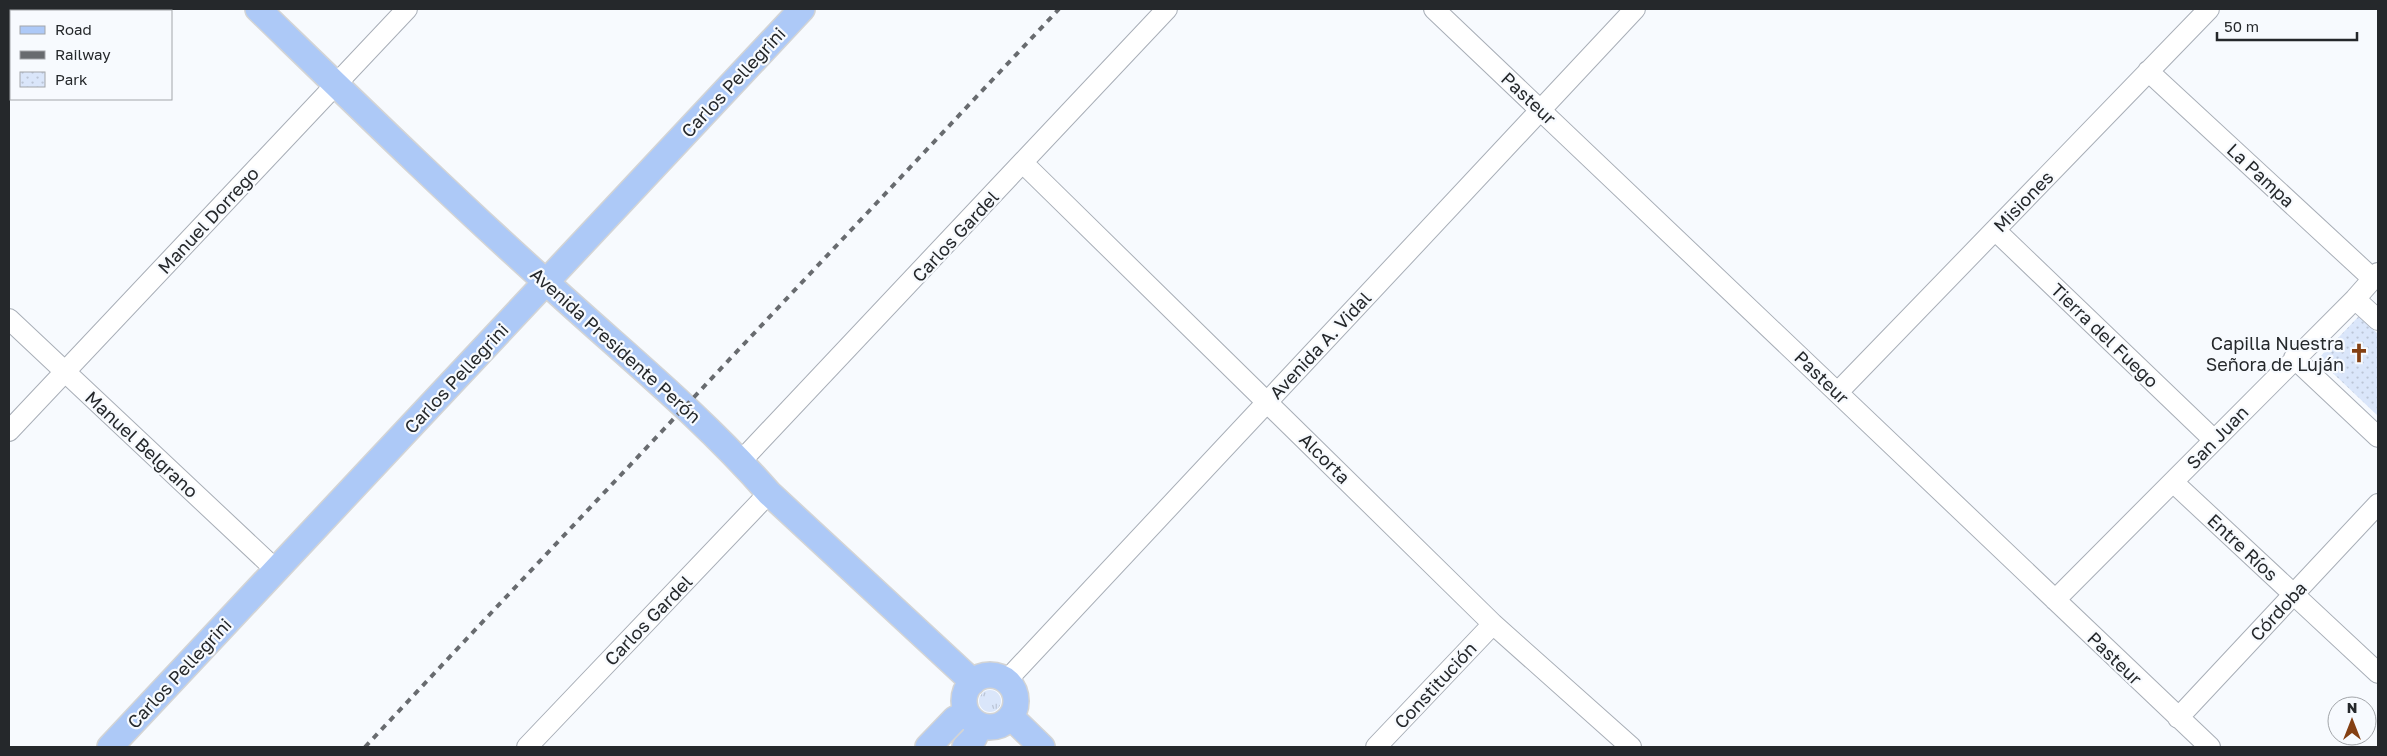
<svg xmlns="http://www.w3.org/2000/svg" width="2387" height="756" font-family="'Golos Text',sans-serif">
  <defs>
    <pattern id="grass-tufts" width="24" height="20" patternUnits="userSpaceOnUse" patternTransform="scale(1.25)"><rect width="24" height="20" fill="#dae6fa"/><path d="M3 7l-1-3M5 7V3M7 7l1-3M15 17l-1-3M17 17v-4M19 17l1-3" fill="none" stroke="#bbc5d6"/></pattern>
    <pattern id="park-dots" width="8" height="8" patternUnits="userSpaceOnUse" patternTransform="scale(1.25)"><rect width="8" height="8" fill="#dae6fa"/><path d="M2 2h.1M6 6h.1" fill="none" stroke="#bbc5d6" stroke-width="1.8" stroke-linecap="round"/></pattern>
  </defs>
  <rect width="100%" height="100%" fill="#f7fafe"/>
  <path fill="url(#grass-tufts)" d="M979 701a11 11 0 1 1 22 0a11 11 0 1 1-22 0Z"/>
  <path fill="url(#park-dots)" d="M2359,316L2378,334V416L2318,359Z"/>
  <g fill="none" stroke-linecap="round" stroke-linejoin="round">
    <defs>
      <path id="minor" d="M1434,9L2210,747
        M2148,71L2373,279
        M1023,163L1493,624L1631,747
        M1995,230L2214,440
        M2355,299L2378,320
        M9,319L275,569
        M2294,358L2378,437
        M1838,392L2209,9
        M9,431L407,9
        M741,461L1167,9
        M2173,482L2378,673
        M2055,600L2355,299L2378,273
        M1006,681L1635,9
        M2178,718L2378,504
        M527,747L769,493
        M1376,747L1493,624"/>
      <path id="major" d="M258,9C353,101 448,194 547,283C622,352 702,416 769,493L973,682
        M964 701a26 26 0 1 1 52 0a26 26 0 1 1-52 0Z
        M1011,717L1042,747
        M110,747L802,9
        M928,747L955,719L967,713
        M965,747L974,738L980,725"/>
    </defs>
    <use href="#minor" stroke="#a8aeb7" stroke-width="22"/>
    <use href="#major" stroke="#d3d4d5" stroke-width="28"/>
    <use href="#minor" stroke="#fff" stroke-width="20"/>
    <use href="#major" stroke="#adc9f7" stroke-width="25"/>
    <path stroke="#686b6f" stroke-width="4" stroke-dasharray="6 6" stroke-linecap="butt" d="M365,747L1059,9"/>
  </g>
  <defs>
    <symbol id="church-bare" viewBox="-9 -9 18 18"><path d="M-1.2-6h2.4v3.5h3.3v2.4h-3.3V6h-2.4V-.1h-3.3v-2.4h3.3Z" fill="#844013" stroke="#f7fafe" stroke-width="2.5" paint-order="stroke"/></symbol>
  </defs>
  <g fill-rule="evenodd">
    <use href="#church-bare" x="2345" y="339" width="28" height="28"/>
  </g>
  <g text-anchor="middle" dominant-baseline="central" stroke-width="4.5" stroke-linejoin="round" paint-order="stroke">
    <g font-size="18" fill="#25282b" stroke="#f7fafe">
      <text transform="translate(733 82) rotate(-47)">Carlos Pellegrini</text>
      <text transform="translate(1529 98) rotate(43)">Pasteur</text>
      <text transform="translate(2261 175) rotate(43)">La Pampa</text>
      <text transform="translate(2023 201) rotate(-46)">Misiones</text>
      <text transform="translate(208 220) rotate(-47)">Manuel Dorrego</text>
      <text transform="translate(955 236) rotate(-47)">Carlos Gardel</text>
      <text transform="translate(2105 335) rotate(44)">Tierra del Fuego</text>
      <text transform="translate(616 345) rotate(42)">Avenida Presidente Perón</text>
      <text transform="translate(1320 345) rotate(-47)">Avenida A. Vidal</text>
      <text transform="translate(1822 377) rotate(44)">Pasteur</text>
      <text transform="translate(456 378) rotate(-47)">Carlos Pellegrini</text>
      <text transform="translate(2217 437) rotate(-46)">San Juan</text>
      <text transform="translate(142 444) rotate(43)">Manuel Belgrano</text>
      <text transform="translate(1325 458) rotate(45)">Alcorta</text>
      <text transform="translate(2243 547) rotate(43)">Entre Ríos</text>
      <text transform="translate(2278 611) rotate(-47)">Córdoba</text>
      <text transform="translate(648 620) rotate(-46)">Carlos Gardel</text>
      <text transform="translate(2115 658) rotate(44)">Pasteur</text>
      <text transform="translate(179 673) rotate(-47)">Carlos Pellegrini</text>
      <text transform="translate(1435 685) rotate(-47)">Constitución</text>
    </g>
    <g font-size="18" fill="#25282b" stroke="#f7fafe" text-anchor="end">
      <text x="2344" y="343">Capilla Nuestra<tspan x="2344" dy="21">Señora de Luján</tspan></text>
    </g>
  </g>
  <rect width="2387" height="756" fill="none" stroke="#25282b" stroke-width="20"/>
  <rect x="10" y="10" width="162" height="90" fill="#f7fafe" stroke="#a3a6aa"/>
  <rect x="20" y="26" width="25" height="8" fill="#adc9f7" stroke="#a3a6aa"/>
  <text x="55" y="35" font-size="15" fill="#25282b">Road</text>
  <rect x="20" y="51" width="25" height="8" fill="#686b6f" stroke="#a3a6aa"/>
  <text x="55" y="60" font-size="15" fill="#25282b">Railway</text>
  <rect x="20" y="72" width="25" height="15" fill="url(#park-dots)" stroke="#a3a6aa"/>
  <text x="55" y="85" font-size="15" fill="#25282b">Park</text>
  <g transform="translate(2352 721)"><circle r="24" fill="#f7fafe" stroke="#a3a6aa"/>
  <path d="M0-4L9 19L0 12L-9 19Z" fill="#844013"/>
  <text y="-8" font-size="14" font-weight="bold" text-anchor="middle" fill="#25282b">N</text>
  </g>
  <path d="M2217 32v8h140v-8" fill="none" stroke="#25282b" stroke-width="2.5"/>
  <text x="2224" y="32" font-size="15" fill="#25282b" stroke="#f7fafe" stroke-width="4" paint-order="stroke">50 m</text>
</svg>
